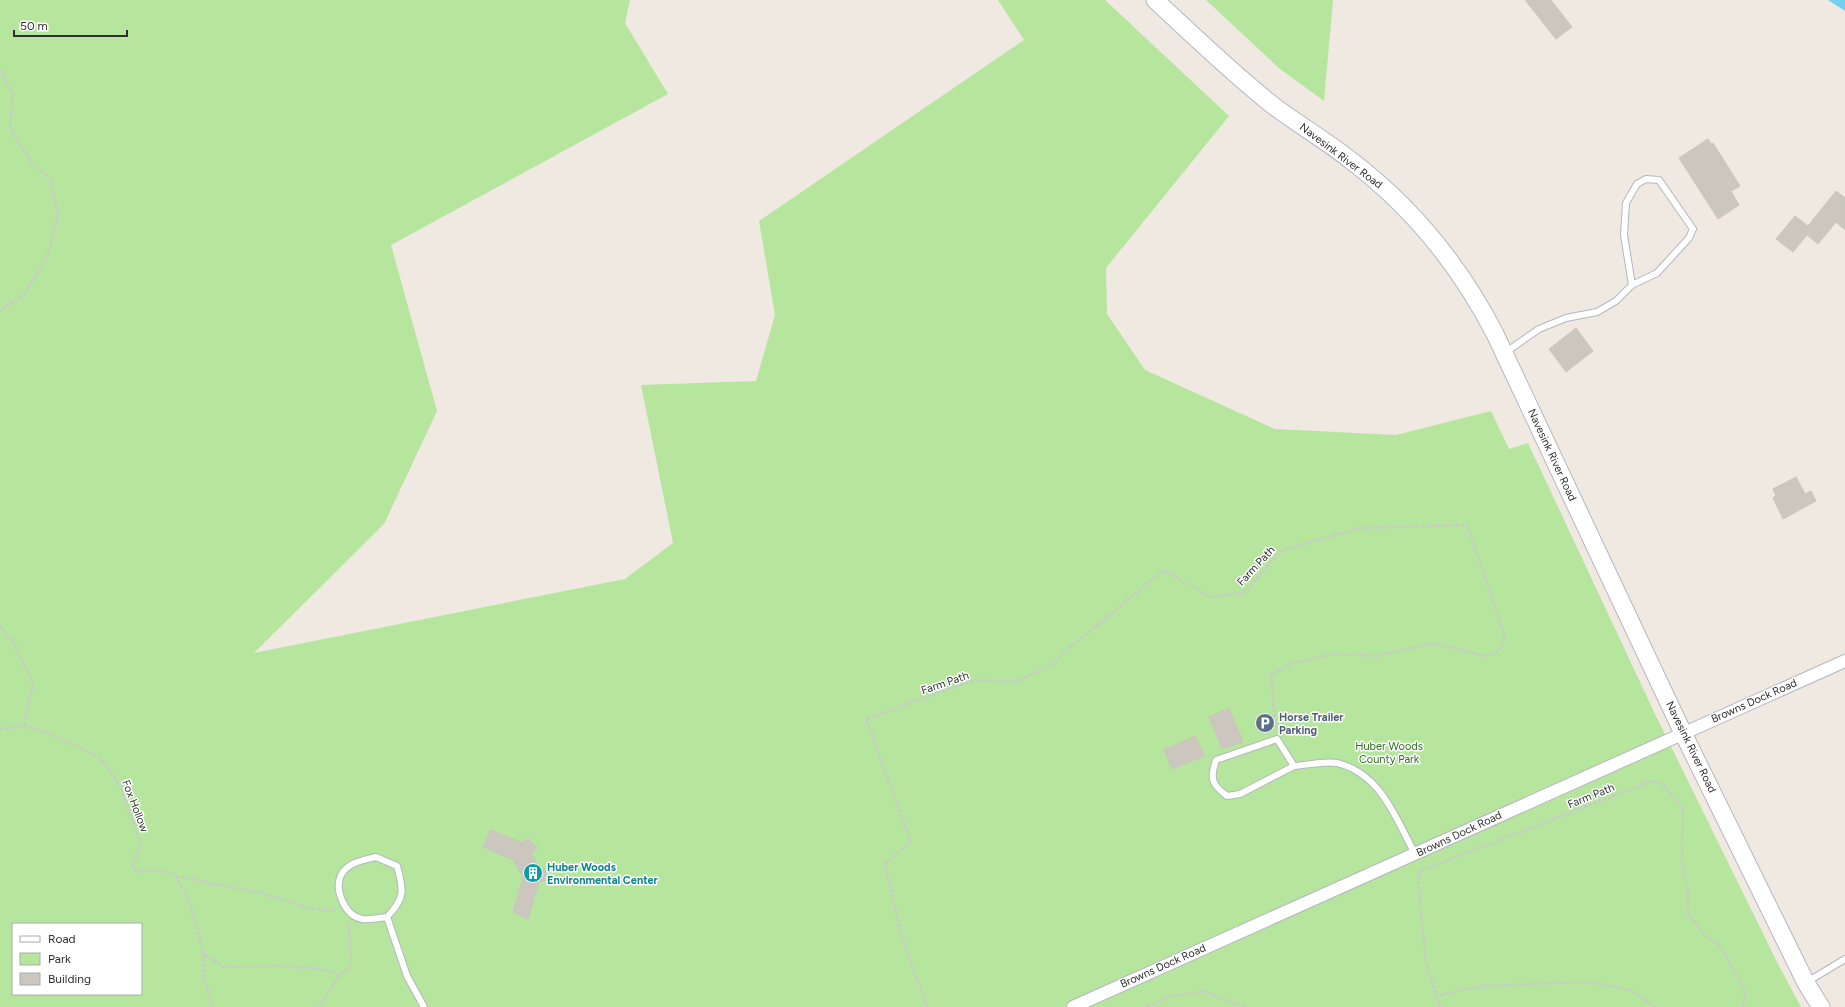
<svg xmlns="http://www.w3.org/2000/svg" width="1845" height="1007" font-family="Figtree,sans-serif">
  <rect width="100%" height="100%" fill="#efe9e1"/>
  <path fill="#b6e59e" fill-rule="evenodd" d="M0,0H630L625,23L668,94L391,245L437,411L384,524L254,653L625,579L673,543L641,385L756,381L775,315L759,221L1024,40L998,0H1105L1229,116L1106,268L1107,314L1145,370L1275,429L1396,435L1491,411L1509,449L1528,443L1656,716L1777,962L1801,1007H0ZM13,924H141V994H13Z
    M1206,0H1333L1324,101L1280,69Z"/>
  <path fill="#75cff0" d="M1828,0H1845V11Z"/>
  <path fill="#cbc7bf" stroke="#cbc5ba" d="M1525,0H1551L1572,27L1556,39Z
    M1708,139L1711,144L1713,143L1740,186L1731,191L1739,205L1718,219L1679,158Z
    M1836,191L1845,198V230L1836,222L1818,244L1807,235L1793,252L1776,239L1795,216L1808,226Z
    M1576,328L1593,351L1566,372L1549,349Z
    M1796,477L1805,494L1811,491L1816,501L1783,519L1773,498L1776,496L1773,489Z
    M1229,708L1243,742L1222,749L1209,717Z
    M1195,736L1205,756L1172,769L1164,750Z
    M490,830L523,843L528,838L537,848L532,853L539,870L546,869V881L539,882L528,919L513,912L523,877L513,860L483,847Z"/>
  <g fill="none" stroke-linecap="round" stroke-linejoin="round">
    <defs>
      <path id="service" d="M1506,352L1539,329L1566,318L1597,312L1616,301L1632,285L1657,273L1689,238L1693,229L1659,180L1646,179L1637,184L1626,203L1624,235L1632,285
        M1294,766L1240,794L1227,796C1211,784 1210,778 1216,760L1277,739L1294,766C1306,765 1326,761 1337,763C1381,773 1396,819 1415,854
        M376,857L397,866C404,891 405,898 387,917C379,918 370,920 362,919C345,916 334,890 341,875C348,862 364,860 376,857Z
        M387,917L407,976L424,1007
        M1807,982L1845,959"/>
      <path id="minor" d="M1073,1007L1845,661"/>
      <path id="secondary" d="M1155,0C1194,36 1233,74 1275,107C1299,125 1325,140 1349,159C1410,205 1460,266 1495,334L1683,733L1806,983L1821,1007"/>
    </defs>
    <use href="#service" stroke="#b4b7c1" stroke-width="8"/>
    <use href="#minor" stroke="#b4b7c1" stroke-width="14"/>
    <use href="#secondary" stroke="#b4b7c1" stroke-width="19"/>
    <path stroke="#c9c9c9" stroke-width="2.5" stroke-dasharray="3 2" stroke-linecap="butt" d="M0,70L13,94L10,127L31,162L51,179L58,216L48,255L24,295L0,311
      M0,626L14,644L33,683L24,725L59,738L100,758L120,785L141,845L132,865L137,872L158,870L175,875L189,900L204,954L223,967L278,966L309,968L330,971L339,976L319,1007
      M0,729H8L24,725
      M176,876L260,893L310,908L336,911
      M204,954L203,973L212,1007
      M339,976L351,966L349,923
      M1435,996L1481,986L1588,982L1631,990L1655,1007
      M927,1007L901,934L885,864L911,842L866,719L974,680L1015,682L1051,666L1067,650L1164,570L1210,597L1244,593L1282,550L1360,528L1467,525L1504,633L1503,644L1495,654L1484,656L1434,643L1376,656L1334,654L1292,663L1271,675L1276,729
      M1147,1007L1168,997L1203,991L1246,1007
      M1440,1007L1426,962L1418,879L1420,871L1652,781L1663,784L1683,808L1682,863L1688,890V914L1706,936L1721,947L1746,992L1743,1007"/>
    <use href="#service" stroke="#fff" stroke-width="6"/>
    <use href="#minor" stroke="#fff" stroke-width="12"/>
    <use href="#secondary" stroke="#fff" stroke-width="17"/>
  </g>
  <defs>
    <symbol id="parking-disc" viewBox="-11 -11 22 22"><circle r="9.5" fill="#5c6f8a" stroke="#fff"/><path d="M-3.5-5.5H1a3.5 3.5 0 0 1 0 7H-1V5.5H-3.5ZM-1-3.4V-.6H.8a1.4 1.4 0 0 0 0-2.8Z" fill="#fff"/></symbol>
    <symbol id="building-disc" viewBox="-11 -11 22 22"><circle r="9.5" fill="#0f9aa8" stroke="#fff"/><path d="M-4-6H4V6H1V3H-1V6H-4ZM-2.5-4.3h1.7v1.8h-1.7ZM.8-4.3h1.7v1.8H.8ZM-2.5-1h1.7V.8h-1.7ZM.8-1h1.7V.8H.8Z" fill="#fff"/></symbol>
  </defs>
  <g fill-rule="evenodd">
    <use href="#parking-disc" x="1254" y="712" width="22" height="22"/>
    <use href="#building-disc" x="522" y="862" width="22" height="22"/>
  </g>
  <g text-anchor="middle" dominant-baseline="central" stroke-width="3" stroke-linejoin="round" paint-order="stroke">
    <g font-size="11" fill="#2e2e2e" stroke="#fff">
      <text transform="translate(1341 156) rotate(37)">Navesink River Road</text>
      <text transform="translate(1552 455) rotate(65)">Navesink River Road</text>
      <text transform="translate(1256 566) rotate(-47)">Farm Path</text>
      <text transform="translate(945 683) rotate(-19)">Farm Path</text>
      <text transform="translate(1754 701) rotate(-24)">Browns Dock Road</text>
      <text transform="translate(1691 747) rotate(64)">Navesink River Road</text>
      <text transform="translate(1591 796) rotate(-22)">Farm Path</text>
      <text transform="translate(135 806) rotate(69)">Fox Hollow</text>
      <text transform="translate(1459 834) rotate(-25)">Browns Dock Road</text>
      <text transform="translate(1163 966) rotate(-24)">Browns Dock Road</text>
    </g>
    <g font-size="11" font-weight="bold" fill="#4e5e75" stroke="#fff" text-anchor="start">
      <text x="1279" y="717">Horse Trailer<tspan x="1279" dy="13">Parking</tspan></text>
    </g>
    <g font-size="11" fill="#2c6e1b" stroke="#fff">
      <text x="1389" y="746">Huber Woods<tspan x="1389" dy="13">County Park</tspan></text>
    </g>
    <g font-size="11" font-weight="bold" fill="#0d838f" stroke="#fff" text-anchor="start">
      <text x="547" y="867">Huber Woods<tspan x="547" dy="13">Environmental Center</tspan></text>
    </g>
  </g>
  <rect x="12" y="923" width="130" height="72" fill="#ffffff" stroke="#ababab"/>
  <rect x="20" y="936" width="20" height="6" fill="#ffffff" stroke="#ababab"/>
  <text x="48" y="943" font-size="12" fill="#2e2e2e">Road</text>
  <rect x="20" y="953" width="20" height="12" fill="#b6e59e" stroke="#ababab"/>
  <text x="48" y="963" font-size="12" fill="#2e2e2e">Park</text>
  <rect x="20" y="973" width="20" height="12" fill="#cbc7bf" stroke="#ababab"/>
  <text x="48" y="983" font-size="12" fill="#2e2e2e">Building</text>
  <path d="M14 30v6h113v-6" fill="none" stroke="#2e2e2e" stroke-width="2"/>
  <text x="20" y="30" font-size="12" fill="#2e2e2e" stroke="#ffffff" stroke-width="3" paint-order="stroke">50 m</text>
</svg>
